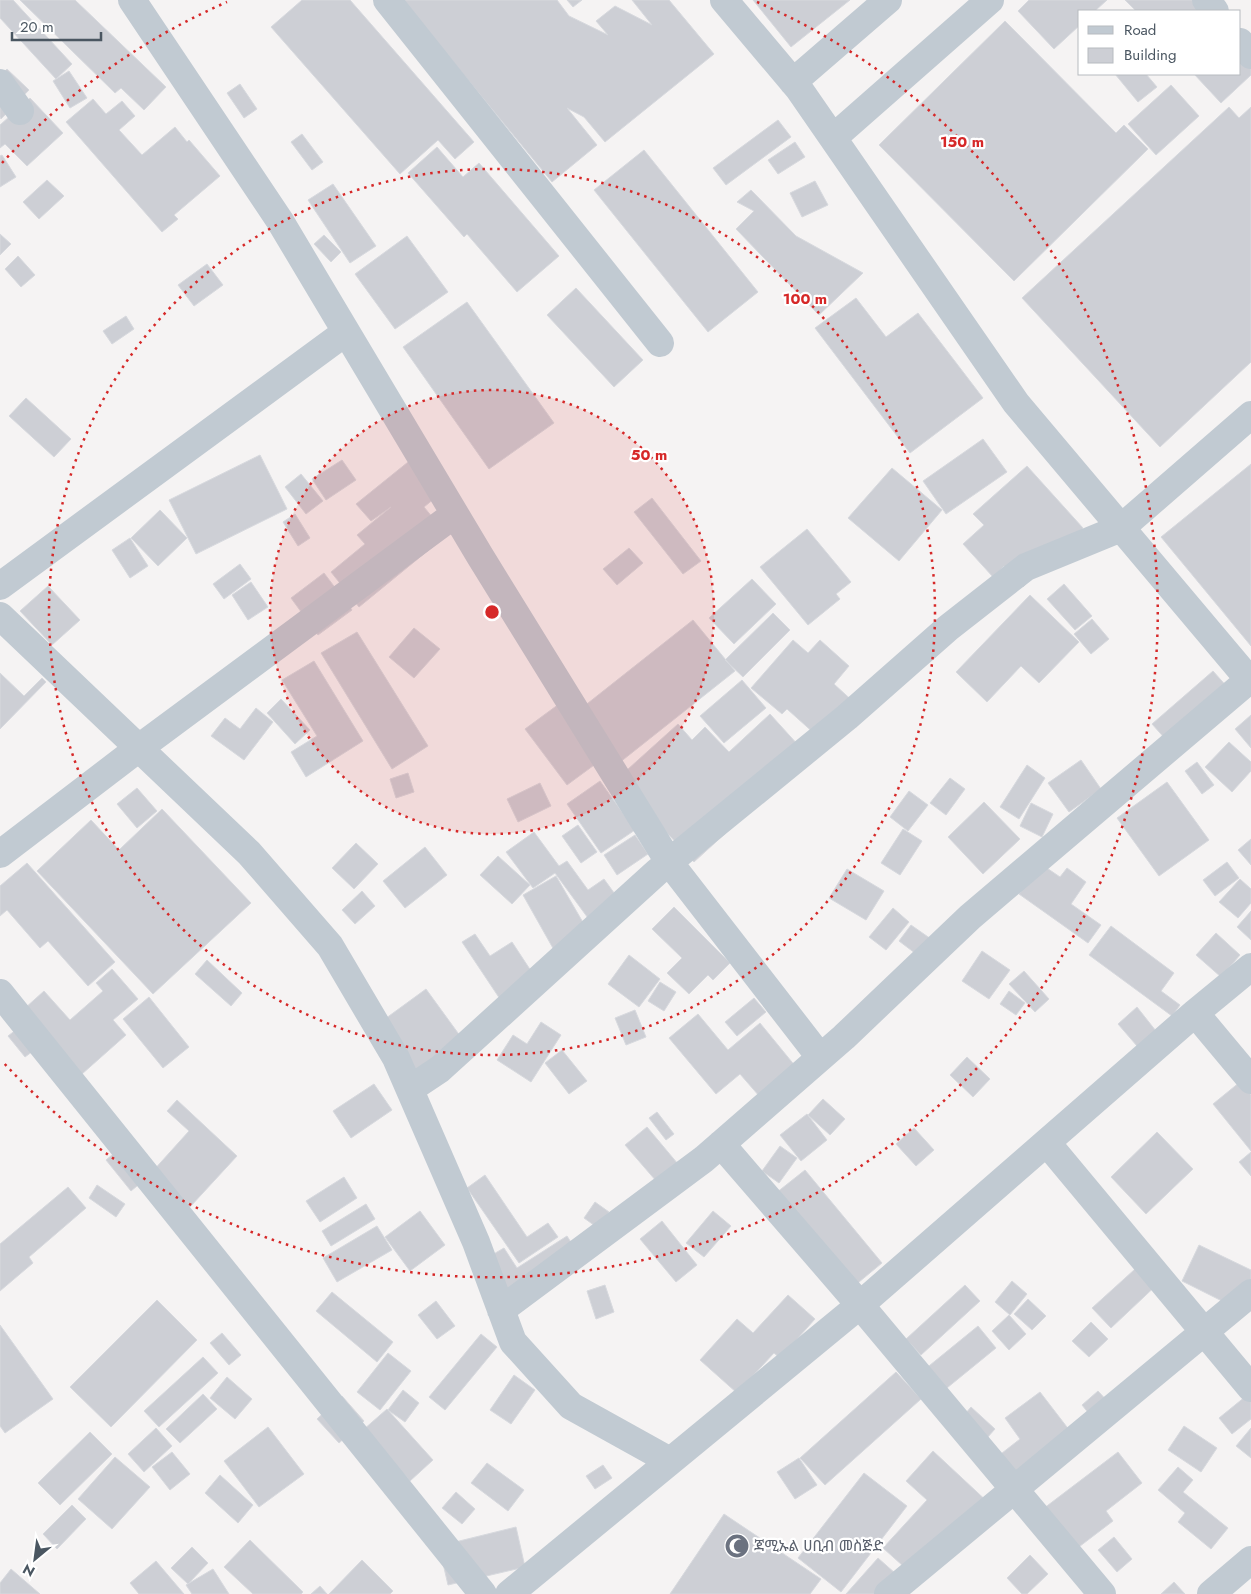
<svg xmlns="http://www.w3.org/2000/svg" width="1251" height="1594" font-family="Jost,'Noto Sans Ethiopic',sans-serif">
  <rect width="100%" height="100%" fill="#f5f3f3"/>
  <path fill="#cdcfd5" stroke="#d7d9de" d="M0,0H13L72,64L56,79L0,18Z
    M20,0H75L166,87L144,110L121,88L115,93Z
    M302,0H350L474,142L455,159L438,140L400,174L271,27Z
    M402,0H557L569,16L608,35L596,21L615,6L652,25L632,0H669L714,54L605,142L584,117L567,108L597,145L552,182Z
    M567,0H582L573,7Z
    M753,0H850L791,47Z
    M1029,0H1107L1095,11H1080V25L1054,49L1018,11Z
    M1125,0H1195L1206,11H1136Z
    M1005,21L1116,133L1124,125L1148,149L1014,281L879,145Z
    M1240,48L1251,60V75L1221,103L1194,74H1240Z
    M7,69L29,90L1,119L0,117V76Z
    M69,71L87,98L70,108L53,81Z
    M1115,74H1146L1157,87L1138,102Z
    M240,84L257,109L244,118L227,93Z
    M1171,85L1199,116L1156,155L1128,124Z
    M30,98L63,133L27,166L5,144L0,148V125Z
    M93,99L106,114L122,101L135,116L119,130L142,155L175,127L187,142L189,140L220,176L174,215L178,219L162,232L66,122Z
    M1229,107L1239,118L1251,107V362L1160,447L1022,298Z
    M778,120L791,137L726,185L713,168Z
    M302,134L323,162L312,170L291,142Z
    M795,142L805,157L778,174L768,160Z
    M437,147L463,177L479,163L559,256L517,292L467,234L464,237L408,173Z
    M644,150L758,292L708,332L594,190Z
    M2,155L16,177L0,187V156Z
    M47,180L64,196L39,219L23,202Z
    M815,181L828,205L802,217L790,193Z
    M333,184L376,246L350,263L308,200Z
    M751,190L796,236L863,273L819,315L736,229L754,211L737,202Z
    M0,234L11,244L0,255Z
    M324,235L341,252L331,262L314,244Z
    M407,236L448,292L395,329L355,274Z
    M18,256L35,275L21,287L5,269Z
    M207,264L223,285L194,306L178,285Z
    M576,288L643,360L614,387L547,315Z
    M856,298L886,337L918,313L983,398L910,453L815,328Z
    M467,302L554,423L489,469L403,347Z
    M126,316L134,329L112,344L103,331Z
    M26,398L71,439L54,457L9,416Z
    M983,439L1007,472L946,514L923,481Z
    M418,454L446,489L424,507L447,535L359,607L331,572L365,544L357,535L391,507L371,521L356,504Z
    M260,455L287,509L196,554L169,500Z
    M342,460L356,480L326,500L312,479Z
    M1251,464V646L1161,537Z
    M1027,466L1083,528L1049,560L1023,587L1004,566L993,577L963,544L984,525L973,514Z
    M892,468L942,510L899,561L848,518Z
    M301,474L323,501L306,514L285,487Z
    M652,498L701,561L683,574L634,512Z
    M160,510L187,538L158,566L131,538Z
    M295,514L310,538L298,546L283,522Z
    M807,529L851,582L836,594L840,599L808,625L760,567Z
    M130,538L148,566L130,578L112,550Z
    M629,548L643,563L617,585L603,569Z
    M240,564L251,579L224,599L213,584Z
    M324,573L352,610L318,635L291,598Z
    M752,579L776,604L734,644L709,618Z
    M251,582L268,607L248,620L232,595Z
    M1064,584L1092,616L1075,630L1047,599Z
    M48,586L80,620L52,645L20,611Z
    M1030,595L1079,642L1039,683L1021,666L987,702L956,672Z
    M773,613L790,630L743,677L725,660Z
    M1092,619L1109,639L1091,654L1074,634Z
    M693,620L735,671L619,763L578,711Z
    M414,628L440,649L414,678L389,657Z
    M357,632L428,746L392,769L321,653Z
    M793,640L808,653L820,640L849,666L834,684L858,706L825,743L787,709L782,714L751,688Z
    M314,661L363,741L306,777L291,752L317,736L282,680Z
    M1213,671L1229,689L1168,742L1152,724Z
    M0,673L24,696L42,678L46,682L0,729Z
    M742,680L766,708L724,743L700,716Z
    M281,699L310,730L295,744L267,713Z
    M559,704L601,760L567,785L525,729Z
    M256,708L273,722L244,760L211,736L225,718L240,729Z
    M770,714L809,757L694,862L617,779L678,724L692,740L705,727L729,752Z
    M1251,715V748L1235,729Z
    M1229,742L1251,762V771L1232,792L1205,767Z
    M1081,760L1101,789L1069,812L1048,783Z
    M1197,762L1214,785L1202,794L1185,771Z
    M1027,765L1045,778L1019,819L1000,807Z
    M408,773L414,792L396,798L390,779Z
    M950,778L965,789L946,815L930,803Z
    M600,781L635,830L601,853L567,804Z
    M1167,782L1209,840L1159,876L1117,818Z
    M540,783L551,806L518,822L507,799Z
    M137,788L157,811L137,828L117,804Z
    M909,791L928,805L908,831L890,817Z
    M984,802L1020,839L983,874L948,837Z
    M1031,803L1053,814L1042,837L1020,826Z
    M162,809L251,903L153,994L37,871L91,820L119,850Z
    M578,825L597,852L581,863L562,836Z
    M903,829L922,841L900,875L881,863Z
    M534,832L559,866L567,861L588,890L604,879L625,908L596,929L555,873L533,888L506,852Z
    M635,835L648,854L617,875L604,855Z
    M1251,839V865L1238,850Z
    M356,843L378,864L354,889L332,868Z
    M425,847L447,875L405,908L383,881Z
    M498,856L530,885L512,904L480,875Z
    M1227,862L1239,878L1215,896L1203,880Z
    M27,863L115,962L88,986L48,941L40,948L7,910L0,916V886Z
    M1041,864L1060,877L1067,868L1086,882L1071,904L1101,925L1088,943L1019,894Z
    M847,869L884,891L866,920L829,898Z
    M556,876L588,931L554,950L523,895Z
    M1240,879L1251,889V903L1238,918L1219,902Z
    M362,891L375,906L355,924L342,910Z
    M674,907L730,963L713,980L708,975L689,994L667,973L682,958L652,929Z
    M893,908L909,922L886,950L869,937Z
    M1251,911V940L1237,927Z
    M911,925L941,946L928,963L899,941Z
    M1111,926L1174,973L1161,991L1180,1005L1172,1016L1089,955Z
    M1216,933L1240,955L1221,977L1196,955Z
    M475,934L490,956L512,942L537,980L502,1002L462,942Z
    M982,951L1010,970L989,999L962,981Z
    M629,955L660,979L639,1007L608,984Z
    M207,960L242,993L231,1006L195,974Z
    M112,969L138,999L113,1020L126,1035L82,1074L24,1009L44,991L70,1020L103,991L96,983Z
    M1024,971L1049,999L1035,1012L1009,984Z
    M660,982L676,992L664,1011L648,1001Z
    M426,989L474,1055L425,1089L378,1024Z
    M1009,991L1025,1003L1016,1015L1000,1004Z
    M149,997L189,1047L163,1068L123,1019Z
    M754,998L766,1012L737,1036L725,1022Z
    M1137,1007L1156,1031L1137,1046L1118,1024Z
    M635,1010L646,1037L626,1045L615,1018Z
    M698,1014L728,1050L760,1023L796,1067L760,1097L740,1074L716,1094L669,1038Z
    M541,1022L561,1035L531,1082L497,1060L513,1035L527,1044Z
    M21,1026L37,1048L25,1057L8,1036Z
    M562,1050L587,1081L569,1094L545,1063Z
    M967,1057L990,1079L973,1097L950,1075Z
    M1240,1082L1251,1095V1151L1213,1104Z
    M374,1084L392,1110L351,1138L333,1111Z
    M823,1099L845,1119L830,1135L808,1115Z
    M177,1100L237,1156L190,1207L152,1172L189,1131L167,1111Z
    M657,1112L674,1134L666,1140L649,1118Z
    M807,1114L827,1140L801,1161L780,1135Z
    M647,1127L678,1164L657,1182L625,1145Z
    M914,1128L934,1150L916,1166L896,1144Z
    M1157,1132L1193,1169L1146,1214L1111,1177Z
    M780,1146L797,1158L779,1183L762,1171Z
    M118,1150L143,1181L131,1191L106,1160Z
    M1251,1152V1176L1239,1162Z
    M805,1170L882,1263L853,1287L776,1193Z
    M485,1175L527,1237L548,1223L558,1237L519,1263L467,1188Z
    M344,1177L357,1198L320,1222L306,1201Z
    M97,1185L125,1204L116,1217L89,1198Z
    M68,1187L86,1208L29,1257L33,1263L0,1291V1244Z
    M595,1202L609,1212L598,1228L584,1218Z
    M366,1204L375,1219L331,1246L322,1231Z
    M420,1211L445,1245L410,1271L385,1237Z
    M713,1211L731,1226L704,1257L686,1243Z
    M662,1221L697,1265L676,1282L640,1239Z
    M377,1226L392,1250L337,1282L323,1258Z
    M567,1236L579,1255L511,1299L485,1259L504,1248L517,1268Z
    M1199,1245L1251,1270V1297L1244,1312L1182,1281Z
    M1145,1260L1163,1279L1111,1328L1092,1308Z
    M1012,1281L1027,1294L1010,1315L995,1302Z
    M605,1285L614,1312L596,1319L587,1291Z
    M965,1285L980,1301L921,1355L906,1339Z
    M332,1292L393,1342L377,1362L316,1311Z
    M788,1295L815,1319L780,1358L774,1353L737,1393L700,1360L737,1319L753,1333Z
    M1028,1299L1046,1316L1032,1330L1014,1314Z
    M157,1300L197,1340L111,1427L70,1387Z
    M436,1301L455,1326L437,1339L418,1315Z
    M1009,1315L1026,1334L1009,1350L992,1331Z
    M1091,1322L1108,1339L1089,1357L1072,1341Z
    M0,1325L53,1399L5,1433L0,1426Z
    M978,1326L996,1348L942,1392L924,1370Z
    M222,1333L241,1355L229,1365L210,1343Z
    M481,1334L497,1347L445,1410L429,1397Z
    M388,1353L411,1371L380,1410L357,1392Z
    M203,1357L218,1373L159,1427L144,1411Z
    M896,1372L921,1399L825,1485L800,1458Z
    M514,1375L535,1390L511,1424L490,1410Z
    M227,1377L252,1399L235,1419L210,1398Z
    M403,1390L419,1403L405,1422L388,1410Z
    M1098,1391L1111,1405L1094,1420L1082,1405Z
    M1040,1392L1080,1444L1012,1495L988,1464L1020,1439L1005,1418Z
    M1251,1392V1419L1232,1434L1219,1418Z
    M203,1394L217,1409L180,1443L166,1429Z
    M342,1396L364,1421L339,1443L317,1419Z
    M971,1407L995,1429L978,1448L954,1427Z
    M387,1409L433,1460L410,1481L363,1430Z
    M1184,1426L1217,1448L1201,1472L1168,1450Z
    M268,1427L304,1474L259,1507L224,1461Z
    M156,1428L172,1446L144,1472L128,1454Z
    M1251,1428V1458L1236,1446Z
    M90,1432L112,1454L60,1505L38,1483Z
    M933,1451L992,1506L922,1583L883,1548L927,1500L906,1481Z
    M172,1452L190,1474L170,1490L152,1467Z
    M1118,1452L1142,1483L1106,1511L1113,1521L1067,1556L1035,1515Z
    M115,1457L150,1487L112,1529L78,1499Z
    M799,1458L817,1485L795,1499L777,1472Z
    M487,1463L524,1490L508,1511L471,1483Z
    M603,1465L612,1478L595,1489L586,1476Z
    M1178,1467L1193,1480L1183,1492L1228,1528L1211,1549L1178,1522L1185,1513L1158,1490Z
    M864,1473L907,1506L841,1592L798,1558Z
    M220,1475L253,1505L238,1523L205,1493Z
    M456,1492L475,1509L462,1524L442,1508Z
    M72,1505L86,1519L57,1549L43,1534Z
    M724,1514L821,1579L810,1594H670Z
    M516,1527L525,1567L448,1585L439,1546Z
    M1114,1537L1132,1559L1117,1572L1098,1550Z
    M250,1540L303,1592L301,1594H253L224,1567Z
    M192,1547L208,1563L188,1584L171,1568Z
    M1030,1555L1048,1574L1027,1594H1022L1007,1578Z
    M878,1558L896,1574L878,1594H846Z
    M362,1560L393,1591L390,1594H329Z
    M156,1561L184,1594H139L130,1583Z
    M11,1569L40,1594H0V1583Z
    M213,1569L229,1594H192L186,1585Z
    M1174,1582L1185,1594H1161Z
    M320,1586L327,1594H311Z"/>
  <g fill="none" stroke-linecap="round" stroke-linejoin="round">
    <path stroke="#c1cad2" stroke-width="28" d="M132,0L280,221L480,556L669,862L820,1057
      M387,0L660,343
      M724,0L799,89L1016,403L1251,682
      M1206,0L1215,11
      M1240,42L1251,55
      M793,82L888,0
      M0,83L20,111
      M833,138L990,0
      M0,586L346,332
      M0,616L249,853L330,946L396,1058L476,1242L513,1342L571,1406L670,1461
      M0,854L139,748L455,514
      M0,993L483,1594
      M1195,1013L1251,1080
      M410,1089L440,1069L657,872L847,717L948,628L1026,567L1121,528L1251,415
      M1047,1143L1251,1388
      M721,1144L860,1305L1102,1594
      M501,1310L704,1159L844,1037L970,917L1249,680
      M509,1594L860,1305L1195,1013L1251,967
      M888,1594L1251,1293
      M1211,1594L1251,1560"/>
  </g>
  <circle cx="492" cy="612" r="222" fill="#d62828" fill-opacity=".12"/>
  <g fill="none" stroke="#d62828" stroke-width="2.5" stroke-dasharray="2.5 5">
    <circle cx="492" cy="612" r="222"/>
    <circle cx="492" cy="612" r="443"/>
    <path d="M2 163A665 665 0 0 1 227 2M757 2A665 665 0 1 1 2 1061"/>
  </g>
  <defs>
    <symbol id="mosque-disc" viewBox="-11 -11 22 22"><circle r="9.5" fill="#6b7280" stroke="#fff"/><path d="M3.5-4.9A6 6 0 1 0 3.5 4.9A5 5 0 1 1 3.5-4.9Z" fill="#fff"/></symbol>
  </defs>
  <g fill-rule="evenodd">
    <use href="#mosque-disc" x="723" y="1532" width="28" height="28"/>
  </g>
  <g text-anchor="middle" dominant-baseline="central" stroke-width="4.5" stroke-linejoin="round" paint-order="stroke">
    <g font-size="15" fill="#5b616d" stroke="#fff" text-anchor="start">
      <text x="754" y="1546">ጃሚኡል ሀቢብ መስጅድ</text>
    </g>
  </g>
  <circle cx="492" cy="612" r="8" fill="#d62828" stroke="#fff" stroke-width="2.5"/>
  <g font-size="15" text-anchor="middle" font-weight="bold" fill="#d62828" stroke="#fff" stroke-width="4.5" stroke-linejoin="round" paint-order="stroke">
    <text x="962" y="147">150 m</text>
    <text x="805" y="304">100 m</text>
    <text x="649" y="460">50 m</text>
  </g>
  <rect x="1078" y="10" width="162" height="65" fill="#ffffff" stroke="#b7bbc0"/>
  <rect x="1088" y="26" width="25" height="8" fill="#c1cad2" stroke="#b7bbc0"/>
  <text x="1124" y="35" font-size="15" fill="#4a5661">Road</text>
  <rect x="1088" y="48" width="25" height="15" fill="#cdcfd5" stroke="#b7bbc0"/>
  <text x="1124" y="60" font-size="15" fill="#4a5661">Building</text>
  <g transform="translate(35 1559) rotate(209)" stroke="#ffffff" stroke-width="4" paint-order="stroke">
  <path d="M0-4L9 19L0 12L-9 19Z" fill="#4a5661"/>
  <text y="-8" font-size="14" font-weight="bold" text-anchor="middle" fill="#4a5661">N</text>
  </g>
  <path d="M12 32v8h89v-8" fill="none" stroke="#4a5661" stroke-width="2.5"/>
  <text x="20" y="32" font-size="15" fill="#4a5661" stroke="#ffffff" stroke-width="4" paint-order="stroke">20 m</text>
</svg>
